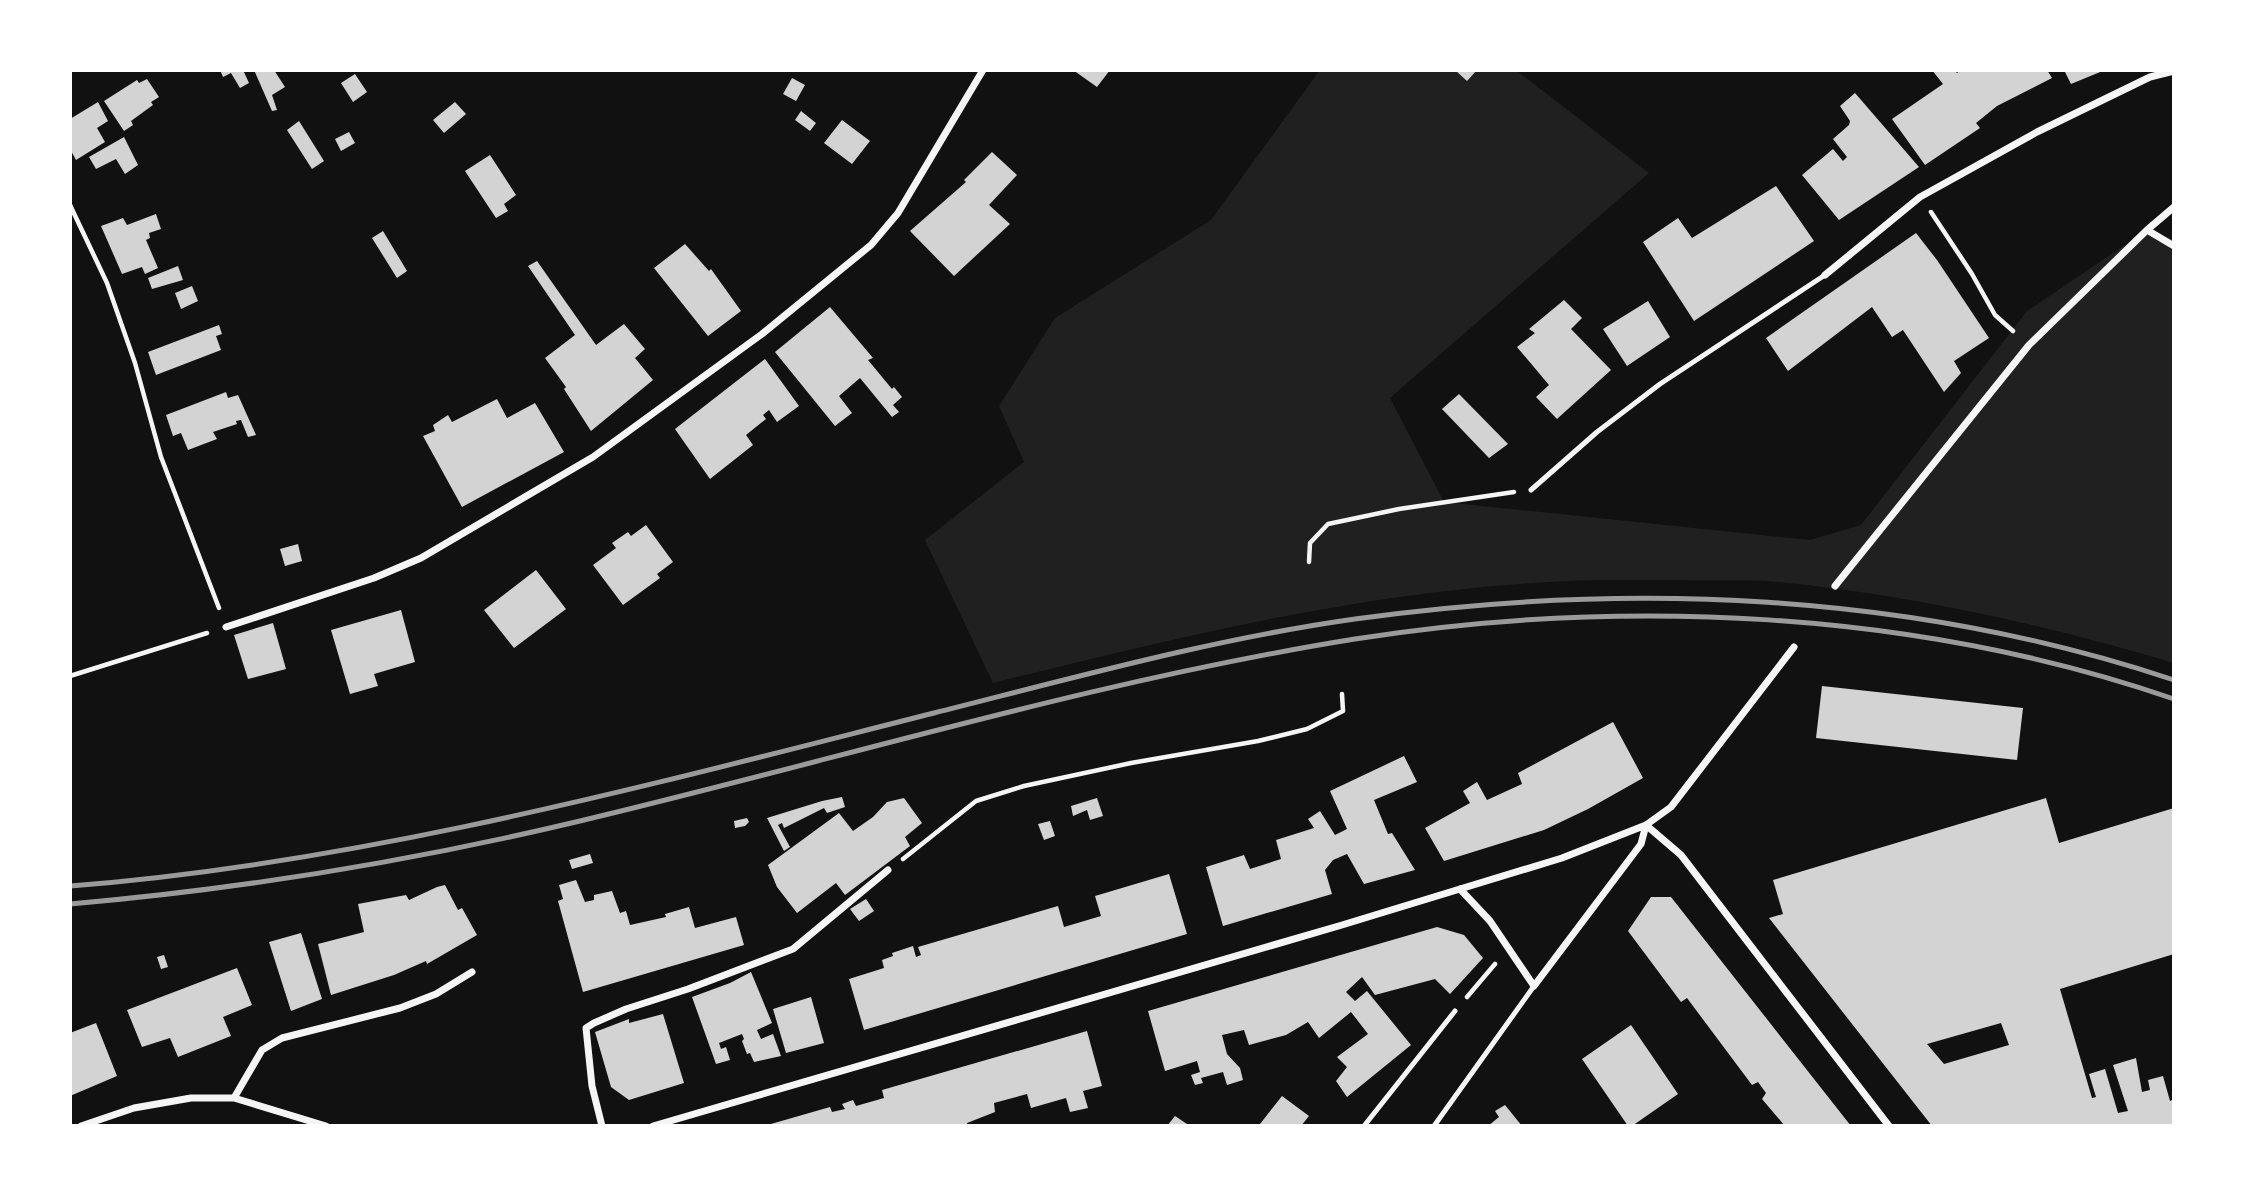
<svg xmlns="http://www.w3.org/2000/svg" width="2244" height="1196" font-family="Manrope,sans-serif">
  <rect width="100%" height="100%" fill="#111"/>
  <path fill="#202020" d="M1320,70H1516L1649,173L1390,398L1444,502L1810,540L1861,525L2027,311L2147,230L2174,240V663C2045,625 1913,595 1779,582C1745,579 1710,581 1676,580C1628,580 1580,579 1532,583C1349,595 1170,639 993,683L925,540L1024,462L999,406L1055,318L1211,220Z"/>
  <path fill="#d3d3d3" fill-rule="evenodd" d="M220,70H243L249,83L240,88L231,73L223,77Z
    M254,70H274L285,87L272,95L277,110L272,111Z
    M1073,70H1110L1097,87Z
    M1455,70H1477L1467,81Z
    M1932,70H1954L1957,73L1961,70H2047L2052,78L1997,106L1976,123L1980,128L1925,165L1892,119L1943,84Z
    M2064,70H2105L2071,84Z
    M355,74L367,92L353,102L341,83Z
    M792,78L805,85L796,101L783,94Z
    M147,79L159,97L151,102L153,105L131,121L133,125L124,131L104,101L137,80L139,83Z
    M1855,93L1919,167L1839,220L1802,175L1833,149L1843,161L1847,157L1833,139L1849,125L1850,121L1840,106Z
    M98,102L108,121L97,128L105,142L76,160L70,149V119Z
    M455,102L466,114L444,133L433,120Z
    M801,111L816,123L810,131L795,120Z
    M842,120L870,141L852,164L824,143Z
    M299,121L324,161L312,169L287,130Z
    M349,132L355,143L341,151L335,139Z
    M124,137L138,165L125,174L116,159L96,169L89,157Z
    M992,152L1017,175L989,205L1010,224L954,276L910,231L966,182L964,180Z
    M490,155L516,195L504,204L508,211L496,218L465,171Z
    M1776,186L1814,241L1694,321L1643,242L1678,218L1692,238Z
    M156,214L161,229L149,233L150,238L146,240L158,268L145,274L142,267L122,274L101,226L123,218L127,225Z
    M383,231L407,271L397,278L372,238Z
    M1916,233L1937,260L1989,338L1954,361L1961,373L1944,392L1903,330L1892,337L1872,307L1788,371L1766,338Z
    M685,244L709,271L711,269L741,311L708,336L654,268Z
    M537,261L596,345L624,324L645,349L635,358L653,380L591,431L564,389L566,387L545,358L575,335L528,266Z
    M178,266L183,280L152,289L148,278Z
    M192,286L198,301L181,309L175,293Z
    M1564,300L1582,318L1571,329L1611,370L1557,419L1536,397L1549,385L1517,347L1535,333L1529,329Z
    M1648,301L1670,337L1627,366L1603,329Z
    M830,307L873,358L868,360L892,389L894,387L902,397L893,405L899,412L892,417L860,378L839,396L852,413L835,426L775,352Z
    M219,325L222,334L216,336L221,350L156,375L148,352Z
    M765,359L799,406L777,422L769,410L763,415L766,419L746,435L753,445L710,479L675,429Z
    M226,392L228,398L238,395L256,435L248,437L241,420L236,421L237,424L213,432L217,439L188,450L181,433L173,436L166,415Z
    M1459,394L1508,444L1489,458L1442,409Z
    M497,399L507,418L535,403L564,452L462,507L423,436L435,431L433,425L448,415L452,422Z
    M646,525L673,562L657,574L660,578L623,605L593,565L616,548L612,543L628,532L631,536Z
    M298,544L302,561L285,566L280,549Z
    M536,570L566,609L514,648L484,610Z
    M401,610L415,662L374,674L378,686L350,694L331,630Z
    M273,623L286,669L248,679L234,635Z
    M1822,686L2023,708L2017,760L1816,738Z
    M1613,722L1643,778L1588,809L1544,830L1444,861L1425,828L1470,803L1463,791L1477,782L1487,800L1522,784L1518,773Z
    M1404,756L1417,782L1374,800L1388,834L1392,833L1415,870L1364,884L1347,854L1333,860L1325,870L1332,894L1223,926L1206,867L1244,855L1250,869L1281,859L1276,840L1314,828L1308,819L1320,811L1335,835L1347,829L1330,791Z
    M842,797L845,807L827,813L824,808L784,828L782,823L778,825L790,847L784,851L767,818L822,801Z
    M904,798L922,823L905,837L910,846L845,895L836,883L797,913L777,887L768,865L839,813L853,831L873,817L887,802Z
    M1097,798L1103,816L1090,820L1087,810L1073,816L1071,806Z
    M2046,798L2059,843L2174,808V954L2060,989L2092,1098L2096,1097L2089,1074L2105,1069L2118,1113L2128,1111L2113,1065L2136,1058L2142,1092L2150,1090L2148,1080L2163,1076L2170,1101L2174,1099V1126H1932L1769,918L1783,914L1773,880ZM2001,1023L2009,1045L1944,1064L1927,1044Z
    M747,818L749,822L745,826L735,828L734,821Z
    M1050,821L1055,836L1044,840L1038,824Z
    M590,854L593,863L572,869L569,860Z
    M1169,874L1187,934L864,1030L849,979L884,968L882,960L893,956L892,953L913,946L916,957L921,955L918,947L1058,906L1064,927L1101,916L1095,896Z
    M576,880L585,902L594,900V895L612,891L620,913L626,911L630,925L666,917L665,914L689,907L695,928L736,917L744,945L583,992L558,901L563,899L559,885Z
    M445,885L458,910L462,908L477,935L427,964L426,961L394,975L331,995L318,944L364,932L358,904L406,895L409,900L437,887Z
    M1651,897H1671L1851,1126H1785L1762,1099L1766,1093L1758,1082L1752,1085L1687,998L1681,1002L1628,931Z
    M866,899L874,911L859,921L850,909Z
    M1437,927L1464,935L1483,958L1450,994L1435,979L1375,995L1362,977L1346,992L1355,1001L1367,991L1411,1045L1347,1097L1336,1081L1347,1067L1337,1057L1368,1034L1351,1012L1319,1038L1308,1022L1286,1035L1249,1045L1244,1030L1222,1035L1227,1054L1240,1068L1243,1080L1227,1085L1223,1072L1201,1078L1203,1083L1195,1085L1191,1075L1200,1072L1197,1061L1165,1071L1148,1011Z
    M301,933L322,999L291,1011L269,942Z
    M164,955L168,967L161,969L157,957Z
    M237,968L252,1005L223,1017L231,1036L178,1057L170,1038L142,1047L127,1010Z
    M751,972L772,1023L757,1030L761,1039L773,1034L781,1056L754,1062L750,1053L747,1054L742,1041L744,1039L742,1034L719,1043L721,1049L726,1047L730,1060L716,1064L692,997L730,983Z
    M811,997L824,1043L786,1053L773,1009Z
    M663,1014L684,1083L629,1100L611,1087L595,1032L629,1019V1023Z
    M96,1023L117,1076L70,1096V1033Z
    M1631,1025L1678,1094L1632,1126H1628L1582,1059Z
    M1087,1031L1102,1086L1083,1091L1088,1108L1070,1112L1066,1098L1031,1108L1027,1094L994,1103L995,1112L967,1123L968,1126H764L830,1107L832,1112L845,1109L842,1104L853,1100L856,1106L884,1098L882,1090Z
    M1282,1096L1309,1116L1301,1126H1263L1260,1124Z
    M1505,1105L1522,1126H1488L1499,1117L1495,1111Z
    M1175,1116L1187,1124L1185,1126H1167Z"/>
  <g fill="none" stroke-linecap="round" stroke-linejoin="round">
    <path stroke="#f5f5f5" stroke-width="4.5" d="M70,205L107,283L135,363L161,457L219,608
      M1931,212L1972,274L1995,315L2013,331
      M1309,562L1310,543L1328,524L1399,509L1514,492
      M70,676L207,633
      M903,859L976,801L1024,786L1131,763L1258,741L1307,729L1343,711L1342,694
      M1467,997L1495,964"/>
    <path stroke="#f5f5f5" stroke-width="5" d="M1531,490L1597,432L1660,384L1825,275
      M1364,1126L1455,1011
      M1434,1126L1534,986"/>
    <path stroke="#f5f5f5" stroke-width="7" d="M2147,230L2174,246
      M1825,275L1920,197L2037,132L2150,77L2174,71
      M1835,586L2029,345L2147,230L2174,207
      M226,627L374,578L421,558L593,457L762,334L871,245L898,213L983,70
      M1646,825L1681,855L1889,1126
      M1460,889L1490,921L1534,986L1641,844L1646,825
      M234,1098L262,1050L282,1038L400,1008L436,994L472,972
      M81,1126L134,1108L191,1098H234L326,1126
      M602,1126L592,1086L586,1028L594,1023L626,1009L688,989L793,949L888,870
      M653,1126L1342,925L1562,858L1646,825L1671,807L1794,647"/>
    <path stroke="#9a9a9a" stroke-width="5" d="M70,886C364,863 649,785 934,713C1073,678 1213,639 1355,619C1628,581 1910,592 2174,680
      M70,904C242,889 412,861 580,821C837,760 1093,681 1355,639C1624,597 1916,610 2174,699"/>
  </g>
  <rect width="2244" height="1196" fill="none" stroke="#ffffff" stroke-width="144"/>
</svg>
